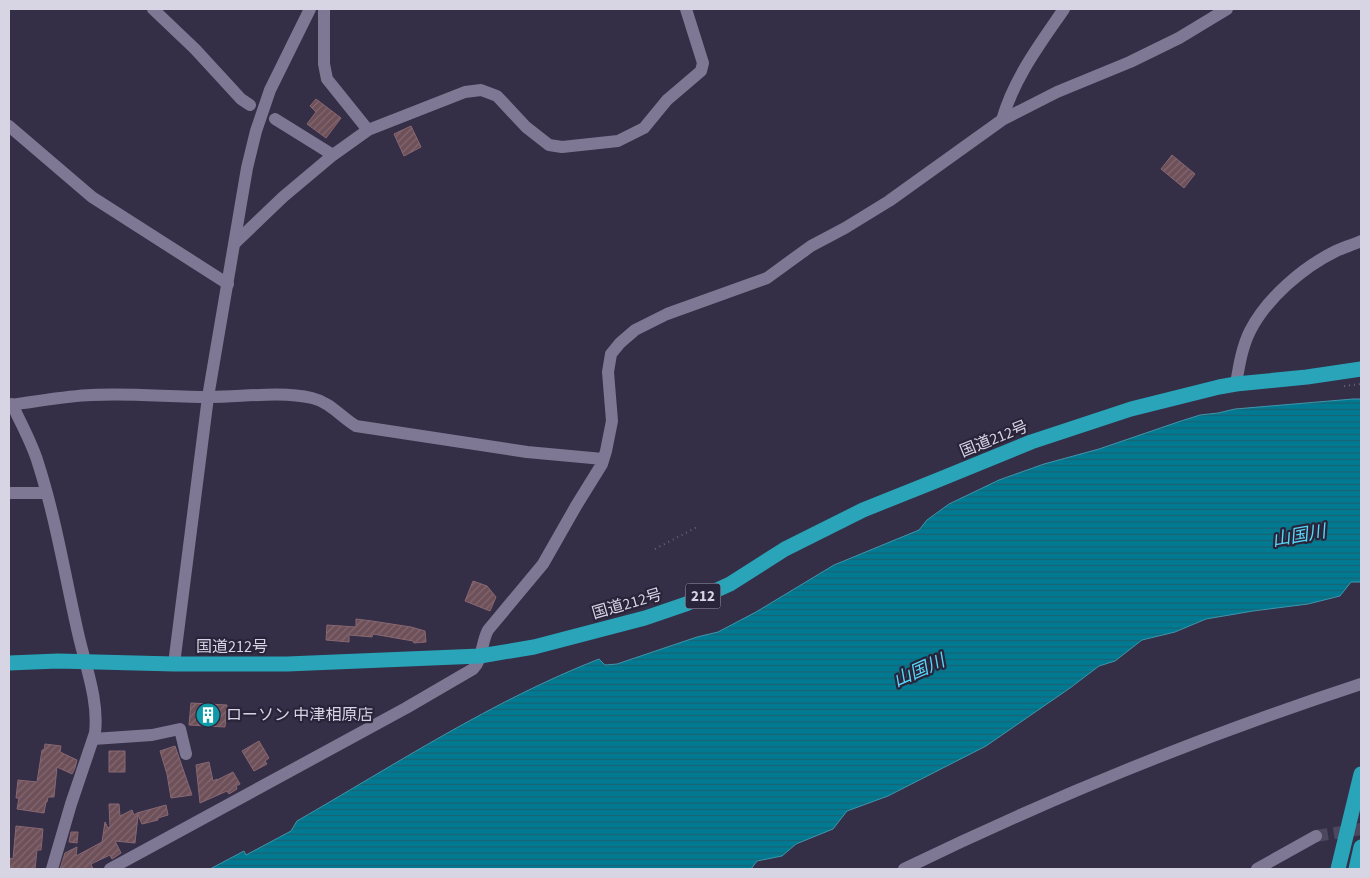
<svg xmlns="http://www.w3.org/2000/svg" width="1370" height="878" font-family="'Source Sans 3','Noto Sans JP',sans-serif">
  <defs>
    <pattern id="water-rules" width="6" height="5" patternUnits="userSpaceOnUse" patternTransform="scale(1.25)"><rect width="6" height="5" fill="#007a92"/><path d="M0 2.5h6" fill="none" stroke="#1a6373"/></pattern>
    <pattern id="building-hatch" width="6" height="6" patternUnits="userSpaceOnUse" patternTransform="scale(1.25)"><rect width="6" height="6" fill="#6e5059"/><path d="M-1 1l2-2M0 6l6-6M5 7l2-2" fill="none" stroke="#826871"/></pattern>
  </defs>
  <rect width="100%" height="100%" fill="#342e46"/>
  <path fill="url(#water-rules)" stroke="#4095ab" d="M1353,399H1361V582H1351L1340,596L1308,604L1253,611L1206,619L1175,632L1142,640L1115,661L1099,666L1070,688L986,746L888,796L847,811L833,829L796,844L782,856L757,861L751,869H210L244,851L246,855L291,831L297,821C396,764 492,701 599,659L605,665L617,664L697,637L718,632L756,612L834,565L919,530L927,520L949,504L999,480L1044,464L1099,449L1178,422L1200,415L1218,413L1235,409Z"/>
  <path fill="url(#building-hatch)" stroke="#886872" d="M316,99L341,118L326,138L307,124L316,112L310,106Z
    M411,126L421,147L404,156L394,134Z
    M1172,155L1195,174L1184,188L1161,169Z
    M473,581L487,586L496,597L490,611L465,601Z
    M356,619L372,621L411,627L425,631L426,642L414,643L413,641L373,634L372,637L349,635V642L326,640L327,625L356,627Z
    M191,703L227,705L225,727L189,725Z
    M259,741L269,758L265,761L267,764L254,771L242,751Z
    M45,744L61,746L60,752L77,760L75,768L72,774L57,767L54,797H48L47,802H46L44,813L17,809L19,798H16L18,780L37,782L42,750H44Z
    M175,746L192,795L171,798L167,774L160,751Z
    M109,751H125V772H109Z
    M209,762L213,781L217,779V780L233,772L240,784L236,786L237,789L229,794L227,791L200,803L196,765Z
    M109,804H119L120,816L132,810L134,815L137,813L166,805L168,815L158,818V820L142,824L138,815L135,843L115,841L121,853L112,859L110,855L91,864L93,869H60L65,853L77,847L76,856L102,842L105,822L108,828L110,827Z
    M16,826L43,829L41,850H37L35,869L9,868V858L13,859Z
    M71,832H78L77,843L69,842Z"/>
  <g fill="none" stroke-linecap="round" stroke-linejoin="round">
    <path stroke="#4c475e" stroke-width="12" stroke-dasharray="12 6" stroke-linecap="butt" d="M1316,836L1361,829"/>
    <path stroke="#686378" stroke-width="2" stroke-dasharray="1 4" stroke-linecap="butt" d="M1344,386L1361,384
      M655,549L699,526"/>
    <path stroke="#7e7894" stroke-width="12" d="M153,9L195,49L241,99L250,105
      M324,9V64L327,79L368,130
      M275,119L333,155
      M1002,120C1014,78 1040,44 1064,9
      M9,126L92,197L228,284
      M235,243L283,197L333,155L368,130L465,92L481,90L497,96L526,127L549,145L562,147L618,141L644,128L667,100L701,71L703,63L686,9
      M12,404C21,424 32,443 38,463C56,519 65,576 78,633C85,665 99,700 95,733L71,804L52,869
      M9,405C36,402 64,396 92,395C131,393 170,397 210,397C242,397 280,391 312,398C330,402 341,417 356,426L527,452L603,459
      M9,493H46
      M93,739L152,735L180,729L186,754
      M110,869L406,708L473,669C483,659 481,643 488,630L543,564L576,506L602,464L606,451L612,421L608,372L611,354L620,343L635,330L667,314L767,278L811,246L845,228L889,201L1002,120L1057,92L1130,62L1179,38L1227,9
      M904,869C1052,797 1205,735 1361,684
      M1257,869L1316,836"/>
    <path stroke="#7e7894" stroke-width="12" d="M1236,384C1239,366 1242,347 1250,331C1267,298 1303,267 1336,251C1344,247 1353,245 1361,241
      M174,664L208,397L247,168L256,131L270,90L310,9"/>
    <path stroke="#29a4b8" stroke-width="15" d="M9,663L58,661L174,664H287L480,656L534,647L645,618L686,604L730,584L785,549L863,510L938,480L1031,442L1131,409L1219,387L1236,384L1307,377L1361,369
      M1338,869L1361,774
      M1356,869L1361,847"/>
  </g>
  <defs>
    <symbol id="building-disc" viewBox="-11 -11 22 22"><circle r="9.5" fill="#0f9aa8" stroke="#2a243b"/><path d="M-4-6H4V6H1V3H-1V6H-4ZM-2.5-4.3h1.7v1.8h-1.7ZM.8-4.3h1.7v1.8H.8ZM-2.5-1h1.7V.8h-1.7ZM.8-1h1.7V.8H.8Z" fill="#fff"/></symbol>
  </defs>
  <g fill-rule="evenodd">
    <use href="#building-disc" x="194" y="701" width="28" height="28"/>
  </g>
  <g text-anchor="middle" dominant-baseline="central" stroke-width="4.5" stroke-linejoin="round" paint-order="stroke">
    <rect fill="#2a243b" stroke="#a39fb1" stroke-width="1" x="685.5" y="583.5" width="35" height="25" rx="4"/>
    <g font-size="15" font-weight="bold" fill="#d7d4e4">
      <text x="703" y="596">212</text>
    </g>
    <g font-size="16" fill="#d7d4e4" stroke="#2a243b">
      <text transform="translate(994 439) rotate(-22)">国道212号</text>
      <text transform="translate(627 604) rotate(-16)">国道212号</text>
      <text x="232" y="647">国道212号</text>
    </g>
    <g font-size="16" fill="#d7d4e4" stroke="#2a243b" text-anchor="start">
      <text x="226" y="715">ローソン 中津相原店</text>
    </g>
    <g font-size="18" font-style="italic" fill="#56d7f7" stroke="#2a243b">
      <text transform="translate(1299 536) rotate(-10)">山国川</text>
      <text transform="translate(919 671) rotate(-24)">山国川</text>
    </g>
  </g>
  <rect width="1370" height="878" fill="none" stroke="#d7d4e4" stroke-width="20"/>
</svg>
